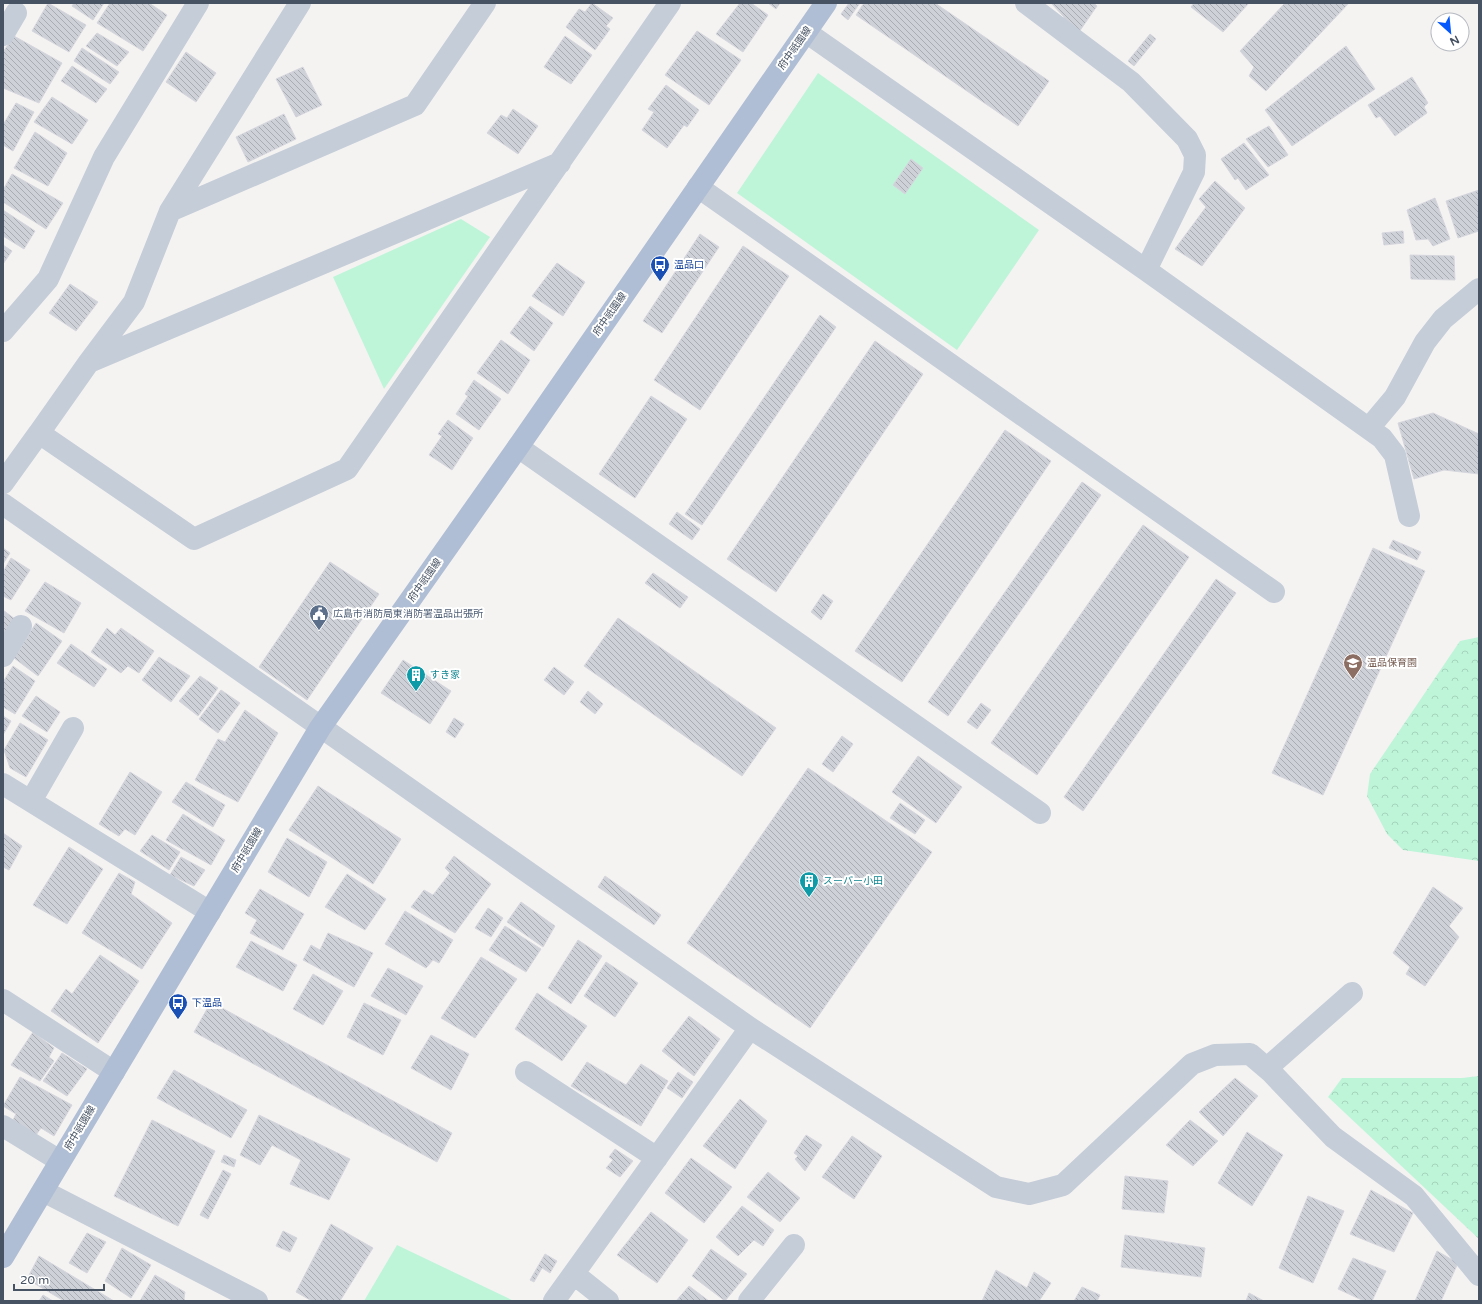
<svg xmlns="http://www.w3.org/2000/svg" width="1482" height="1304" font-family="'Varela Round','Noto Sans JP',sans-serif">
  <defs>
    <pattern id="forest-crowns" width="20" height="18" patternUnits="userSpaceOnUse"><rect width="20" height="18" fill="#bef5d9"/><path d="M2 6a3 3 0 1 1 6 0M12 15a3 3 0 1 1 6 0" fill="none" stroke="#a5d4bd"/></pattern>
    <pattern id="building-back-hatch" width="6" height="6" patternUnits="userSpaceOnUse"><rect width="6" height="6" fill="#ced1d8"/><path d="M-1 5l2 2M0 0l6 6M5-1l2 2" fill="none" stroke="#a9acb3"/></pattern>
  </defs>
  <rect width="100%" height="100%" fill="#f5f3f2"/>
  <path fill="url(#forest-crowns)" d="M1479,637V861L1403,850L1387,834L1367,796L1370,774L1460,641Z
    M1479,1076V1239L1328,1097L1342,1078H1462Z"/>
  <path fill="#bef5d9" d="M818,73L1039,230L957,350L737,193Z
    M461,219L490,237L384,389L333,277Z
    M397,1245L514,1301H364Z"/>
  <path fill="url(#building-back-hatch)" stroke="#d6d7de" d="M48,3L86,25L69,52L32,31Z
    M74,3H104L93,20L72,6Z
    M110,3H149L167,15L143,51L97,23Z
    M592,3L613,18L606,26L610,29L595,50L566,27L579,9L585,12Z
    M740,3H751L768,15L743,52L716,34Z
    M768,3H780L776,9Z
    M849,3H860L848,20L841,14Z
    M864,3H935L1049,81L1018,126L856,15Z
    M1051,3H1094L1097,6L1079,32L1063,21L1064,17Z
    M1194,3H1249L1223,32L1191,7Z
    M1285,3H1349L1266,91L1249,76L1254,67L1240,51Z
    M697,31L741,60L709,105L665,75Z
    M97,33L129,52L117,66L86,46Z
    M1150,34L1156,39L1134,66L1128,61Z
    M14,36L62,63L39,103L3,88V52Z
    M565,36L592,55L571,84L544,67Z
    M1346,46L1375,89L1292,146L1265,110Z
    M82,48L119,72L110,84L74,61Z
    M186,52L216,73L196,102L166,82Z
    M72,66L107,89L96,103L61,81Z
    M303,67L322,105L296,117L276,79Z
    M1412,77L1428,103L1424,107L1427,113L1395,136L1380,116L1376,118L1368,105Z
    M666,85L699,110L687,127L684,125L667,148L642,130L654,112L648,109Z
    M52,97L88,120L72,144L34,122Z
    M16,103L34,112L13,151L3,145V125Z
    M513,109L538,126L518,154L487,133L501,115L507,118Z
    M284,114L296,139L248,162L236,137Z
    M1269,126L1288,155L1268,167L1246,139Z
    M35,132L67,153L48,186L14,168Z
    M1244,143L1269,175L1246,190L1238,178L1235,180L1221,159Z
    M911,159L923,168L905,194L893,185Z
    M12,174L63,203L46,229L3,202V190Z
    M1215,181L1245,208L1202,266L1175,249L1206,207L1199,199Z
    M1479,190V231L1458,238L1446,201Z
    M1435,198L1450,239L1433,246L1428,239L1416,240L1407,210Z
    M3,210L35,231L24,249L3,236Z
    M1403,231L1404,243L1384,245L1382,233Z
    M700,234L719,247L662,333L643,321Z
    M3,245L12,251L3,264Z
    M743,246L789,276L700,410L654,380Z
    M1410,255L1454,256L1455,280L1411,279Z
    M557,263L585,282L563,316L532,296Z
    M70,284L98,302L76,331L49,313Z
    M530,306L553,323L534,351L510,333Z
    M820,315L836,327L702,525L685,514Z
    M501,340L530,360L508,394L477,373Z
    M875,341L923,374L776,592L727,559Z
    M474,380L501,399L479,430L456,414L468,396L465,394Z
    M651,396L687,419L635,498L599,474Z
    M1433,413L1479,434V474L1444,470L1414,479L1398,423Z
    M448,420L473,438L452,470L429,455L442,436L438,434Z
    M1005,430L1051,461L902,682L855,651Z
    M1082,482L1101,495L948,716L928,702Z
    M677,512L700,529L692,540L669,524Z
    M1143,525L1189,557L1037,775L991,743Z
    M1393,540L1421,552L1417,560L1389,548Z
    M3,548L10,553L3,564Z
    M1373,548L1425,571L1323,795L1272,773Z
    M11,558L30,570L11,600L3,596V572Z
    M330,562L379,594L307,700L259,667Z
    M653,573L688,597L680,608L645,583Z
    M1216,579L1236,593L1083,811L1064,797Z
    M45,582L81,603L64,633L25,611Z
    M823,594L833,601L821,620L811,612Z
    M3,610L15,619L3,638Z
    M618,618L776,728L742,776L584,666Z
    M36,623L62,641L38,676L14,658Z
    M107,628L115,635L121,628L154,651L139,673L128,666L121,673L91,652Z
    M71,644L107,669L94,687L57,663Z
    M159,657L190,676L171,702L142,680Z
    M403,660L451,691L430,724L381,693Z
    M13,666L35,681L15,714L3,707V682Z
    M554,667L574,682L564,695L544,680Z
    M200,676L218,688L198,716L179,701Z
    M221,690L240,703L218,733L199,719Z
    M588,691L603,704L595,714L580,702Z
    M36,696L60,712L47,732L22,716Z
    M981,703L991,710L977,729L967,722Z
    M245,710L278,733L238,802L195,780L218,739L225,742Z
    M3,716L11,721L3,735Z
    M454,718L464,724L455,738L446,732Z
    M20,723L48,740L26,777L10,768L4,750Z
    M842,736L853,744L833,772L822,764Z
    M918,756L962,787L936,823L892,792Z
    M808,768L932,852L810,1028L687,943Z
    M130,772L162,792L135,835L125,829L119,836L99,824Z
    M186,782L225,805L213,827L172,802Z
    M318,786L401,839L373,884L289,830Z
    M900,803L925,820L915,834L890,818Z
    M183,814L225,840L211,865L166,840Z
    M3,833L22,846L9,870L3,867Z
    M152,835L180,852L169,870L140,851Z
    M287,838L327,862L309,897L268,872Z
    M69,847L103,869L67,924L33,905Z
    M454,856L491,884L455,933L411,907L424,890L433,895L450,873L445,868Z
    M181,857L205,870L194,886L170,875Z
    M119,873L135,882L131,894L172,923L142,969L82,933Z
    M347,874L386,899L365,930L325,907Z
    M605,876L661,915L654,925L598,887Z
    M1433,887L1463,908L1449,926L1459,937L1425,986L1406,974L1410,967L1393,953Z
    M260,889L304,914L283,950L250,933L257,920L245,913Z
    M521,902L555,926L543,947L507,922Z
    M488,908L503,918L491,937L475,928Z
    M405,911L453,940L439,963L433,960L426,968L385,944Z
    M505,926L541,949L526,972L489,950Z
    M328,933L373,953L354,987L303,960L311,945L320,950Z
    M578,940L602,956L571,1004L548,988Z
    M251,941L297,965L283,991L236,967Z
    M100,955L139,981L98,1043L51,1011L66,989L72,994Z
    M481,957L517,979L475,1038L441,1018Z
    M606,962L638,983L615,1017L584,996Z
    M388,968L423,986L406,1015L371,996Z
    M313,974L343,991L323,1025L293,1009Z
    M537,993L587,1026L562,1061L515,1029Z
    M211,1002L452,1133L437,1162L194,1032Z
    M364,1003L401,1020L383,1055L347,1037Z
    M689,1016L720,1039L694,1076L662,1051Z
    M33,1032L54,1048L49,1057L54,1061L40,1081L11,1065Z
    M431,1035L469,1054L451,1090L411,1068Z
    M62,1053L87,1069L67,1096L43,1081Z
    M587,1062L626,1085L641,1064L668,1081L641,1126L571,1086Z
    M174,1070L247,1110L231,1138L157,1098Z
    M678,1072L693,1082L682,1098L667,1088Z
    M20,1077L72,1105L54,1136L41,1128L36,1135L13,1120L16,1114L3,1106Z
    M1235,1078L1258,1096L1223,1136L1199,1112Z
    M740,1099L767,1121L735,1169L703,1146Z
    M259,1115L350,1159L329,1200L290,1184L301,1160L272,1145L260,1165L240,1155Z
    M152,1120L215,1151L178,1226L114,1196Z
    M1190,1120L1218,1141L1193,1166L1166,1145Z
    M1247,1132L1283,1155L1252,1206L1218,1183Z
    M806,1135L822,1145L805,1171L795,1159L798,1156L794,1153Z
    M852,1136L882,1156L854,1199L822,1177Z
    M615,1149L633,1161L620,1177L606,1168L613,1160L609,1157Z
    M224,1155L236,1160L234,1167L221,1162Z
    M691,1158L732,1187L704,1223L665,1193Z
    M223,1170L231,1174L208,1219L200,1215Z
    M768,1172L800,1198L780,1222L747,1197Z
    M1125,1176L1168,1181L1164,1213L1122,1209Z
    M1371,1190L1413,1213L1394,1252L1350,1234Z
    M1308,1196L1344,1211L1313,1283L1279,1268Z
    M742,1206L774,1230L763,1246L754,1240L738,1256L716,1237Z
    M651,1212L688,1240L657,1283L617,1255Z
    M331,1224L373,1248L340,1301H312L296,1292Z
    M283,1231L297,1238L290,1252L276,1246Z
    M87,1233L106,1242L87,1273L69,1263Z
    M1125,1235L1205,1248L1201,1277L1121,1267Z
    M122,1248L151,1265L131,1298L105,1281Z
    M711,1249L747,1274L725,1301L692,1276Z
    M1437,1251L1458,1263L1441,1301H1415Z
    M545,1254L557,1261L550,1273L542,1268L534,1282L530,1280Z
    M39,1256L114,1301H64L27,1279Z
    M1353,1258L1386,1271L1372,1301H1364L1338,1289Z
    M996,1270L1027,1288L1034,1272L1051,1283L1039,1301H982Z
    M155,1275L185,1292L184,1299L186,1301H140Z
    M689,1286L709,1301H676Z
    M1082,1287L1100,1295L1097,1301H1074Z
    M1249,1293L1264,1301H1246Z
    M43,1295L53,1301H39Z"/>
  <g fill="none" stroke-linecap="round" stroke-linejoin="round">
    <path stroke="#c5cdd8" stroke-width="22" d="M1026,3L1131,82L1187,139L1195,155L1194,172L1146,270
      M806,32L1146,270L1382,438L1395,455L1409,516
      M3,35L16,13
      M698,187L1274,592
      M170,211L415,105L485,3
      M3,331L48,279L104,157L198,3
      M89,362L560,163
      M1369,428L1395,397L1425,342L1443,319L1479,289
      M39,433L89,362L134,302L170,211L300,3
      M518,447L1040,813
      M3,483L39,433L194,539L347,469L670,3
      M3,504L750,1028L996,1187L1029,1194L1063,1185L1192,1064L1215,1055L1250,1054L1270,1071L1333,1137L1414,1196L1479,1275
      M3,656L21,626
      M3,784L210,912
      M31,801L73,728
      M3,1000L114,1072
      M1267,1068L1352,993
      M526,1072L657,1158
      M3,1126L60,1161
      M43,1191L257,1301
      M574,1274L608,1301
      M554,1301L750,1028
      M749,1301L794,1245"/>
    <path stroke="#afbed4" stroke-width="22" d="M3,1257L320,728L518,447L826,3"/>
  </g>
  <defs>
    <symbol id="bus-pin" viewBox="-11 -11 22 30"><path d="M0 17L-7.5 6A9.5 9.5 0 1 1 7.5 6Z" fill="#1a4fb4" stroke="#fff"/><path d="M-5-6H5V4H4V6H2V4H-2V6H-4V4H-5ZM-3.5-4V0h7V-4ZM-3.5 1.2v1.5H-2V1.2ZM2 1.2v1.5H3.5V1.2Z" fill="#fff"/></symbol>
    <symbol id="civic-pin" viewBox="-11 -11 22 30"><path d="M0 17L-7.5 6A9.5 9.5 0 1 1 7.5 6Z" fill="#5c6f8a" stroke="#fff"/><path d="M-.6-6.5H3V-4.5H.6V-3L4-1V1h2V6H-6V1h2V-1L-.6-3ZM-1.2 2.5V6h2.4V2.5Z" fill="#fff"/></symbol>
    <symbol id="school-pin" viewBox="-11 -11 22 30"><path d="M0 17L-7.5 6A9.5 9.5 0 1 1 7.5 6Z" fill="#8d6e63" stroke="#fff"/><path d="M0-5L7-2L0 1L-7-2ZM-4 1L0 2.5L4 1V4Q0 6-4 4Z" fill="#fff"/></symbol>
    <symbol id="building-pin" viewBox="-11 -11 22 30"><path d="M0 17L-7.5 6A9.5 9.5 0 1 1 7.5 6Z" fill="#0f9aa8" stroke="#fff"/><path d="M-4-6H4V6H1V3H-1V6H-4ZM-2.5-4.3h1.7v1.8h-1.7ZM.8-4.3h1.7v1.8H.8ZM-2.5-1h1.7V.8h-1.7ZM.8-1h1.7V.8H.8Z" fill="#fff"/></symbol>
  </defs>
  <g fill-rule="evenodd">
    <use href="#bus-pin" x="649" y="254" width="22" height="30"/>
    <use href="#civic-pin" x="308" y="603" width="22" height="30"/>
    <use href="#school-pin" x="1342" y="652" width="22" height="30"/>
    <use href="#building-pin" x="405" y="664" width="22" height="30"/>
    <use href="#building-pin" x="798" y="870" width="22" height="30"/>
    <use href="#bus-pin" x="167" y="992" width="22" height="30"/>
  </g>
  <g text-anchor="middle" dominant-baseline="central" stroke-width="4" stroke-linejoin="round" paint-order="stroke">
    <g font-size="10" fill="#475363" stroke="#fff">
      <text transform="translate(795 48) rotate(-55)">府中祇園線</text>
      <text transform="translate(610 314) rotate(-55)">府中祇園線</text>
      <text transform="translate(425 580) rotate(-55)">府中祇園線</text>
      <text transform="translate(247 850) rotate(-59)">府中祇園線</text>
      <text transform="translate(80 1128) rotate(-59)">府中祇園線</text>
    </g>
    <g font-size="10" fill="#164399" stroke="#fff" text-anchor="start">
      <text x="674" y="265">温品口</text>
      <text x="192" y="1003">下温品</text>
    </g>
    <g font-size="10" fill="#4e5e75" stroke="#fff" text-anchor="start">
      <text x="333" y="614">広島市消防局東消防署温品出張所</text>
    </g>
    <g font-size="10" fill="#785e54" stroke="#fff" text-anchor="start">
      <text x="1367" y="663">温品保育園</text>
    </g>
    <g font-size="10" fill="#0d838f" stroke="#fff" text-anchor="start">
      <text x="430" y="675">すき家</text>
      <text x="823" y="881">スーパー小田</text>
    </g>
  </g>
  <rect width="1482" height="1304" fill="none" stroke="#475363" stroke-width="8"/>
  <g transform="translate(1450 32) rotate(153)"><circle r="19" fill="#ffffff" stroke="#b5bac1"/>
  <path d="M0-3L7 15L0 10L-7 15Z" fill="#0558fc"/>
  <text y="-6" font-size="11" font-weight="bold" text-anchor="middle" fill="#475363">N</text>
  </g>
  <path d="M14 1284v6h90v-6" fill="none" stroke="#475363" stroke-width="2"/>
  <text x="20" y="1284" font-size="12" fill="#475363" stroke="#ffffff" stroke-width="3" paint-order="stroke">20 m</text>
</svg>
